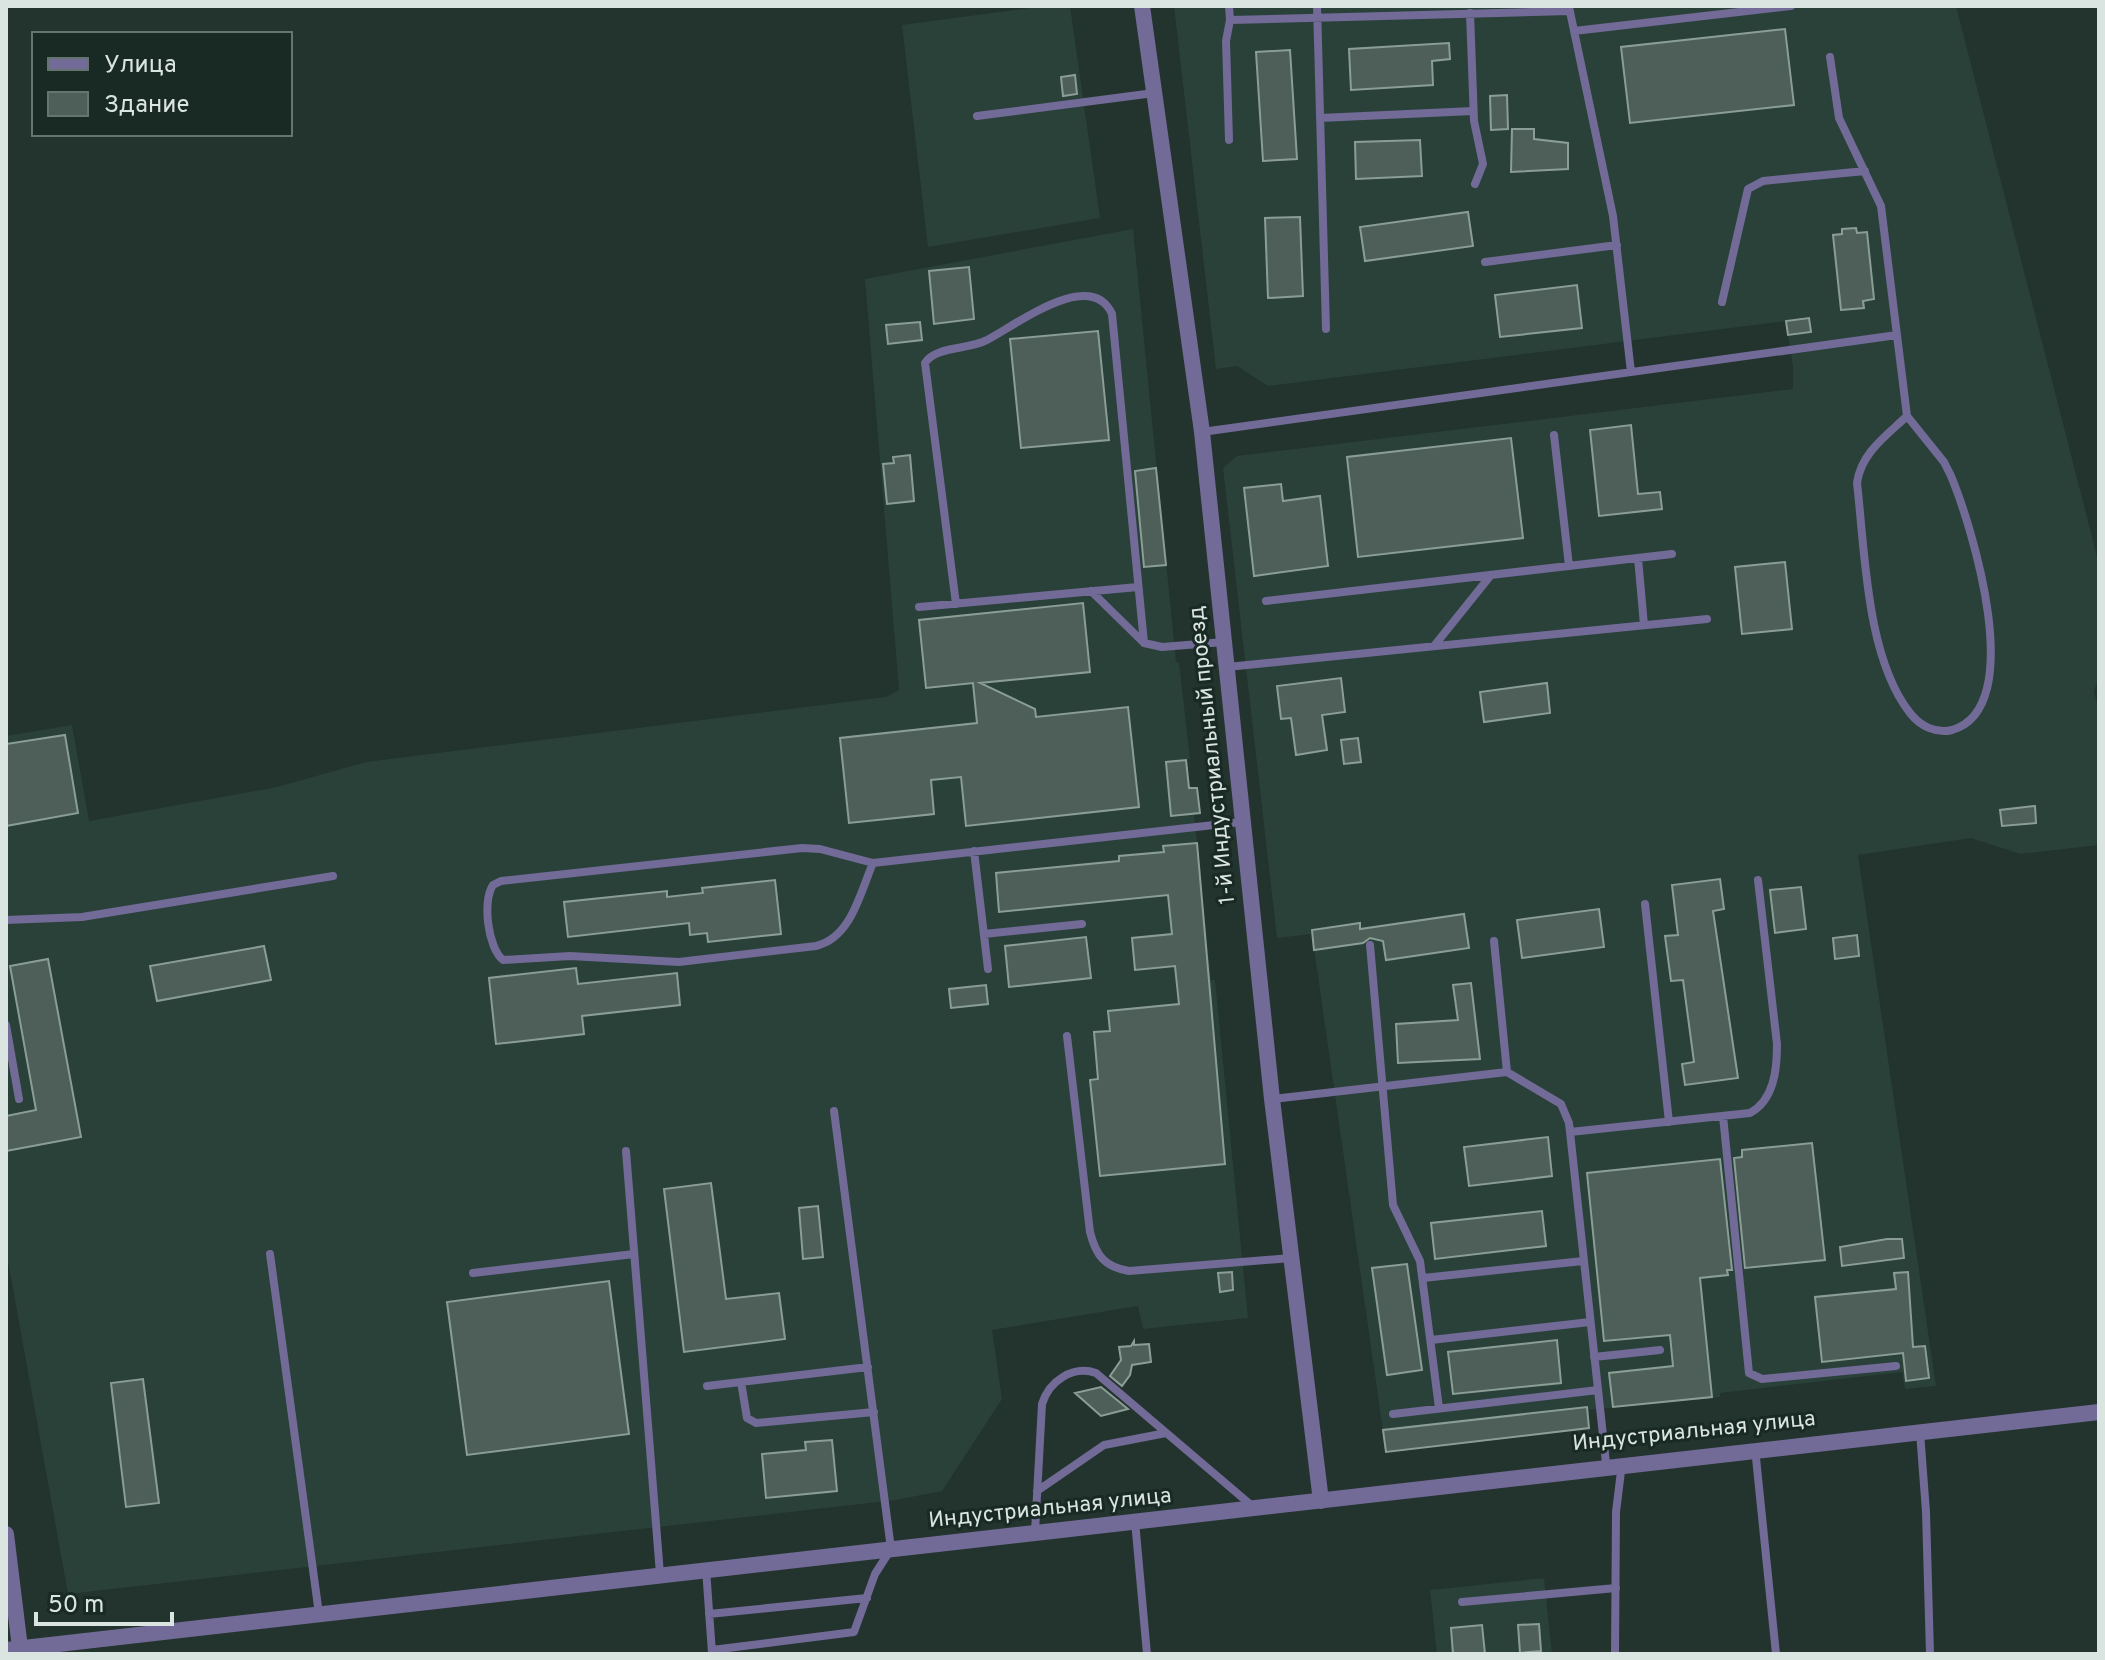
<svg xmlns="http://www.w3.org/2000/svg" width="2105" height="1660" font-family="Overpass,sans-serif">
  <rect width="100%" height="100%" fill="#23332d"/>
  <path fill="#294139" d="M1044,6H1070L1100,218L928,247L902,25Z
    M1174,6H1956L2099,564V677L2094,691L2099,713V845L2020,854L1971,838L1858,855L1936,1386L1905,1389L1902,1372L1720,1393V1397L1588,1410L1589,1428L1386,1452L1312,934L1277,938L1223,468L1237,456L1793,389V367L1786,321L1268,386L1237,366L1216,369Z
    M1133,229L1176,662H1179L1190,759L1187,760L1189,788H1197L1200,813L1194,814L1211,980H1215L1248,1318L1143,1329L1138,1306L992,1330L1002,1399L942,1491L896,1500L68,1594L6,1250V736L72,725L89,821L277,787L366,762L886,697L899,690L865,279Z
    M1544,1578L1552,1654H1437L1430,1590Z"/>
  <path fill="#4d5f58" stroke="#8b9e96" stroke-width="2" d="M1785,29L1794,105L1630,123L1621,47Z
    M1449,43L1450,59L1432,61L1433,85L1351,90L1349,49Z
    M1290,50L1297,159L1263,161L1256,52Z
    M1075,75L1077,94L1063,96L1061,77Z
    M1507,95L1508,129L1491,130L1490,96Z
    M1512,129H1534V139L1568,143V169L1511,172Z
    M1420,140L1422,176L1356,179L1355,142Z
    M1468,212L1473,246L1365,261L1360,227Z
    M1300,217L1303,296L1268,298L1265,218Z
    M1856,228L1857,233L1867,232L1874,299L1863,301L1864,308L1841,310L1833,235L1842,234V229Z
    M969,267L974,319L934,324L929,271Z
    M1577,285L1582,328L1500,337L1495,295Z
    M1809,318L1811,332L1788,335L1786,321Z
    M920,322L922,340L888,344L886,325Z
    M1098,331L1109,440L1021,448L1010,339Z
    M1631,425L1638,494L1660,492L1662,509L1599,516L1590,430Z
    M1511,438L1523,538L1358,557L1347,457Z
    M910,455L914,501L887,504L883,464L894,463L893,457Z
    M1156,468L1166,565L1144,567L1135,471Z
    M1281,484L1283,501L1320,496L1328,566L1254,576L1244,488Z
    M1785,562L1792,629L1742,634L1735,567Z
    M1083,603L1090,672L980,683L1035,709L1036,717L1128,707L1139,807L966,826L961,777L931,780L934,814L849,823L840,738L977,723L973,683L926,688L919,620Z
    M1341,678L1345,712L1322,715L1327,750L1296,755L1291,718L1281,719L1277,686Z
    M1547,683L1550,713L1484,722L1480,692Z
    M65,735L78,813L6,826V744Z
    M1358,738L1361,762L1344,764L1341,740Z
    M1186,760L1189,788H1197L1200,813L1171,816L1166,762Z
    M2035,806L2036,823L2002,826L2000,810Z
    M1197,843L1225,1164L1100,1176L1090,1080L1098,1079L1094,1032L1110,1031L1108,1011L1179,1004L1175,966L1135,970L1132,938L1172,934L1168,895L999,912L996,873L1119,861V856L1164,852L1163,846Z
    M1720,879L1724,909L1713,911L1738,1078L1685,1085L1682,1064L1694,1062L1683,980L1671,981L1665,936L1678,935L1672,885Z
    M775,880L781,934L708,942L707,933L690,935L689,923L568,937L564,902L667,891V897L703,893L702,888Z
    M1801,887L1806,929L1775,933L1770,890Z
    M1599,909L1604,947L1522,958L1517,920Z
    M1464,914L1469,948L1386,960L1383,941L1370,938L1363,943L1314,950L1312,930L1360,923V929Z
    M1857,935L1859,956L1835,959L1833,938Z
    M1086,937L1091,978L1009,987L1005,946Z
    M264,946L271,980L157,1001L150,966Z
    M48,959L81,1137L6,1151V1116L36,1110L10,966Z
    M576,968L578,984L677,973L680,1005L582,1016L584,1034L496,1044L489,978Z
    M1471,983L1480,1059L1398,1063L1396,1024L1458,1020L1453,985Z
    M986,985L988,1004L951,1008L949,989Z
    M1548,1137L1552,1176L1469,1186L1464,1147Z
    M1812,1143L1825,1260L1745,1268L1734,1158L1742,1157V1150Z
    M1720,1159L1732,1270H1727L1728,1275L1700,1278L1712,1397L1613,1407L1609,1373L1673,1366L1670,1335L1604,1341L1587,1173Z
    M711,1183L726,1299L779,1293L785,1339L684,1352L664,1189Z
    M818,1206L823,1257L803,1259L799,1208Z
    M1542,1211L1546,1246L1435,1259L1431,1223Z
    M1887,1239H1902L1904,1258L1842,1266L1840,1247Z
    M1407,1264L1422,1370L1387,1375L1372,1268Z
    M1232,1272L1233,1290L1220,1292L1218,1273Z
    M1908,1272L1913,1347L1925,1346L1929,1378L1906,1381L1903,1353L1822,1362L1815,1297L1896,1289L1894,1273Z
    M609,1281L629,1434L467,1455L447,1302Z
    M1557,1340L1561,1383L1453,1394L1448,1352Z
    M1134,1341V1345L1149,1344L1151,1362L1132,1365L1130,1375L1122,1386L1110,1376L1121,1360L1119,1347L1131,1346Z
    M143,1379L159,1503L126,1507L111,1383Z
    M1101,1387L1128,1409L1101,1416L1075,1393Z
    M1587,1407L1589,1428L1386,1452L1383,1430Z
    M832,1440L837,1491L766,1498L762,1454L806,1450L805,1442Z
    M1539,1624L1541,1651L1520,1653L1518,1625Z
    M1482,1625L1485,1654H1453L1451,1628Z"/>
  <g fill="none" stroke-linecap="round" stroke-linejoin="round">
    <path stroke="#726a97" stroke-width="8" d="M1229,6L1230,20
      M1317,6L1326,329
      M1569,7L1613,216L1631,372
      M1470,13L1474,121L1483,164L1475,184
      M1574,31L1791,6
      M1830,57L1839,118L1881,206L1907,416L1944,462L1951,476C1971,524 2029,708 1952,730C1936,734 1920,726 1910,713C1866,657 1865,551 1857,483C1861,453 1886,436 1907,416
      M977,116L1154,93
      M1320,118L1473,111
      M1229,140L1226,41L1230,20L1569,11
      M1485,262L1617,245
      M1722,302L1748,189L1763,181L1865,171
      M1202,432L1897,335
      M1554,435L1569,566
      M1638,558L1644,625
      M1091,591L1143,642
      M1266,601L1672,554
      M956,604L925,363C935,346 969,350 987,340C1016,325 1091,267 1112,314L1144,643L1162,647L1224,642
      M919,607L1138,587
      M1434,646L1491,575
      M1227,667L1707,619
      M974,851L988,969
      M873,863C860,893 851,938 816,946L679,962L570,956L503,960C488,948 482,901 493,885L501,881L802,848L820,849L873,863L1241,822
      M1645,904L1669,1122
      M6,920L82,917L333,876
      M984,934L1082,924
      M1370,945L1393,1205L1420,1261L1439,1408
      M6,1025L19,1099
      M1067,1036L1090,1232C1096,1256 1105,1267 1129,1271L1291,1258
      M1507,1072L1561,1104L1569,1123L1606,1463
      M1273,1099L1507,1072L1494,941
      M1723,1116L1749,1373L1762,1379L1896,1366
      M1570,1132L1750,1113C1774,1100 1777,1070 1777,1044L1758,880
      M626,1151L660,1574
      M270,1254L319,1614
      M473,1273L634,1254
      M1423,1278L1583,1261
      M1431,1340L1590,1322
      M1594,1357L1660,1350
      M741,1382L747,1418L756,1423L874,1412
      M707,1386L868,1367
      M1393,1414L1598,1390
      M1920,1432L1926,1512L1930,1654
      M1755,1448L1776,1654
      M1037,1491L1104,1445L1166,1433
      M1135,1521L1147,1654
      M1035,1532L1042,1404C1049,1381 1073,1365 1096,1373L1251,1505
      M706,1569L712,1653
      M1462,1602L1616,1588
      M709,1614L867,1598
      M712,1650L854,1632L875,1574L891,1549L834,1111
      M1615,1654L1616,1512L1622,1463"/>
    <path stroke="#726a97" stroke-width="16" d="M1142,6L1202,432L1272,1099L1321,1501
      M6,1534L20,1648
      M6,1650C704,1572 1401,1486 2099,1412"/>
  </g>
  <g text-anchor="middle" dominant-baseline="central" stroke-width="6" stroke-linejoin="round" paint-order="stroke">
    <g font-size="22" fill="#dae4e0" stroke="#192923">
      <text transform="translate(1213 755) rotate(-96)">1-й Индустриальный проезд</text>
      <text transform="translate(1694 1432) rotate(-6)">Индустриальная улица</text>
      <text transform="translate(1050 1509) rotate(-6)">Индустриальная улица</text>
    </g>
  </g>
  <rect width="2105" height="1660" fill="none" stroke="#dae4e0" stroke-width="16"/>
  <rect x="32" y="32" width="260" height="104" fill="#192923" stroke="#66746f" stroke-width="2"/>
  <rect x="48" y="58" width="40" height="12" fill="#726a97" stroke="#66746f" stroke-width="2"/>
  <text x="104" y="72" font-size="24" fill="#dae4e0">Улица</text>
  <rect x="48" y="92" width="40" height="24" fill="#4d5f58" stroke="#66746f" stroke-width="2"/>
  <text x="104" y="112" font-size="24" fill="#dae4e0">Здание</text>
  <path d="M36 1612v12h136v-12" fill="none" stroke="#dae4e0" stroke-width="4"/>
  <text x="48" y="1612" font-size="24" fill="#dae4e0" stroke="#192923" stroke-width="6" paint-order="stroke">50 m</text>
</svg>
